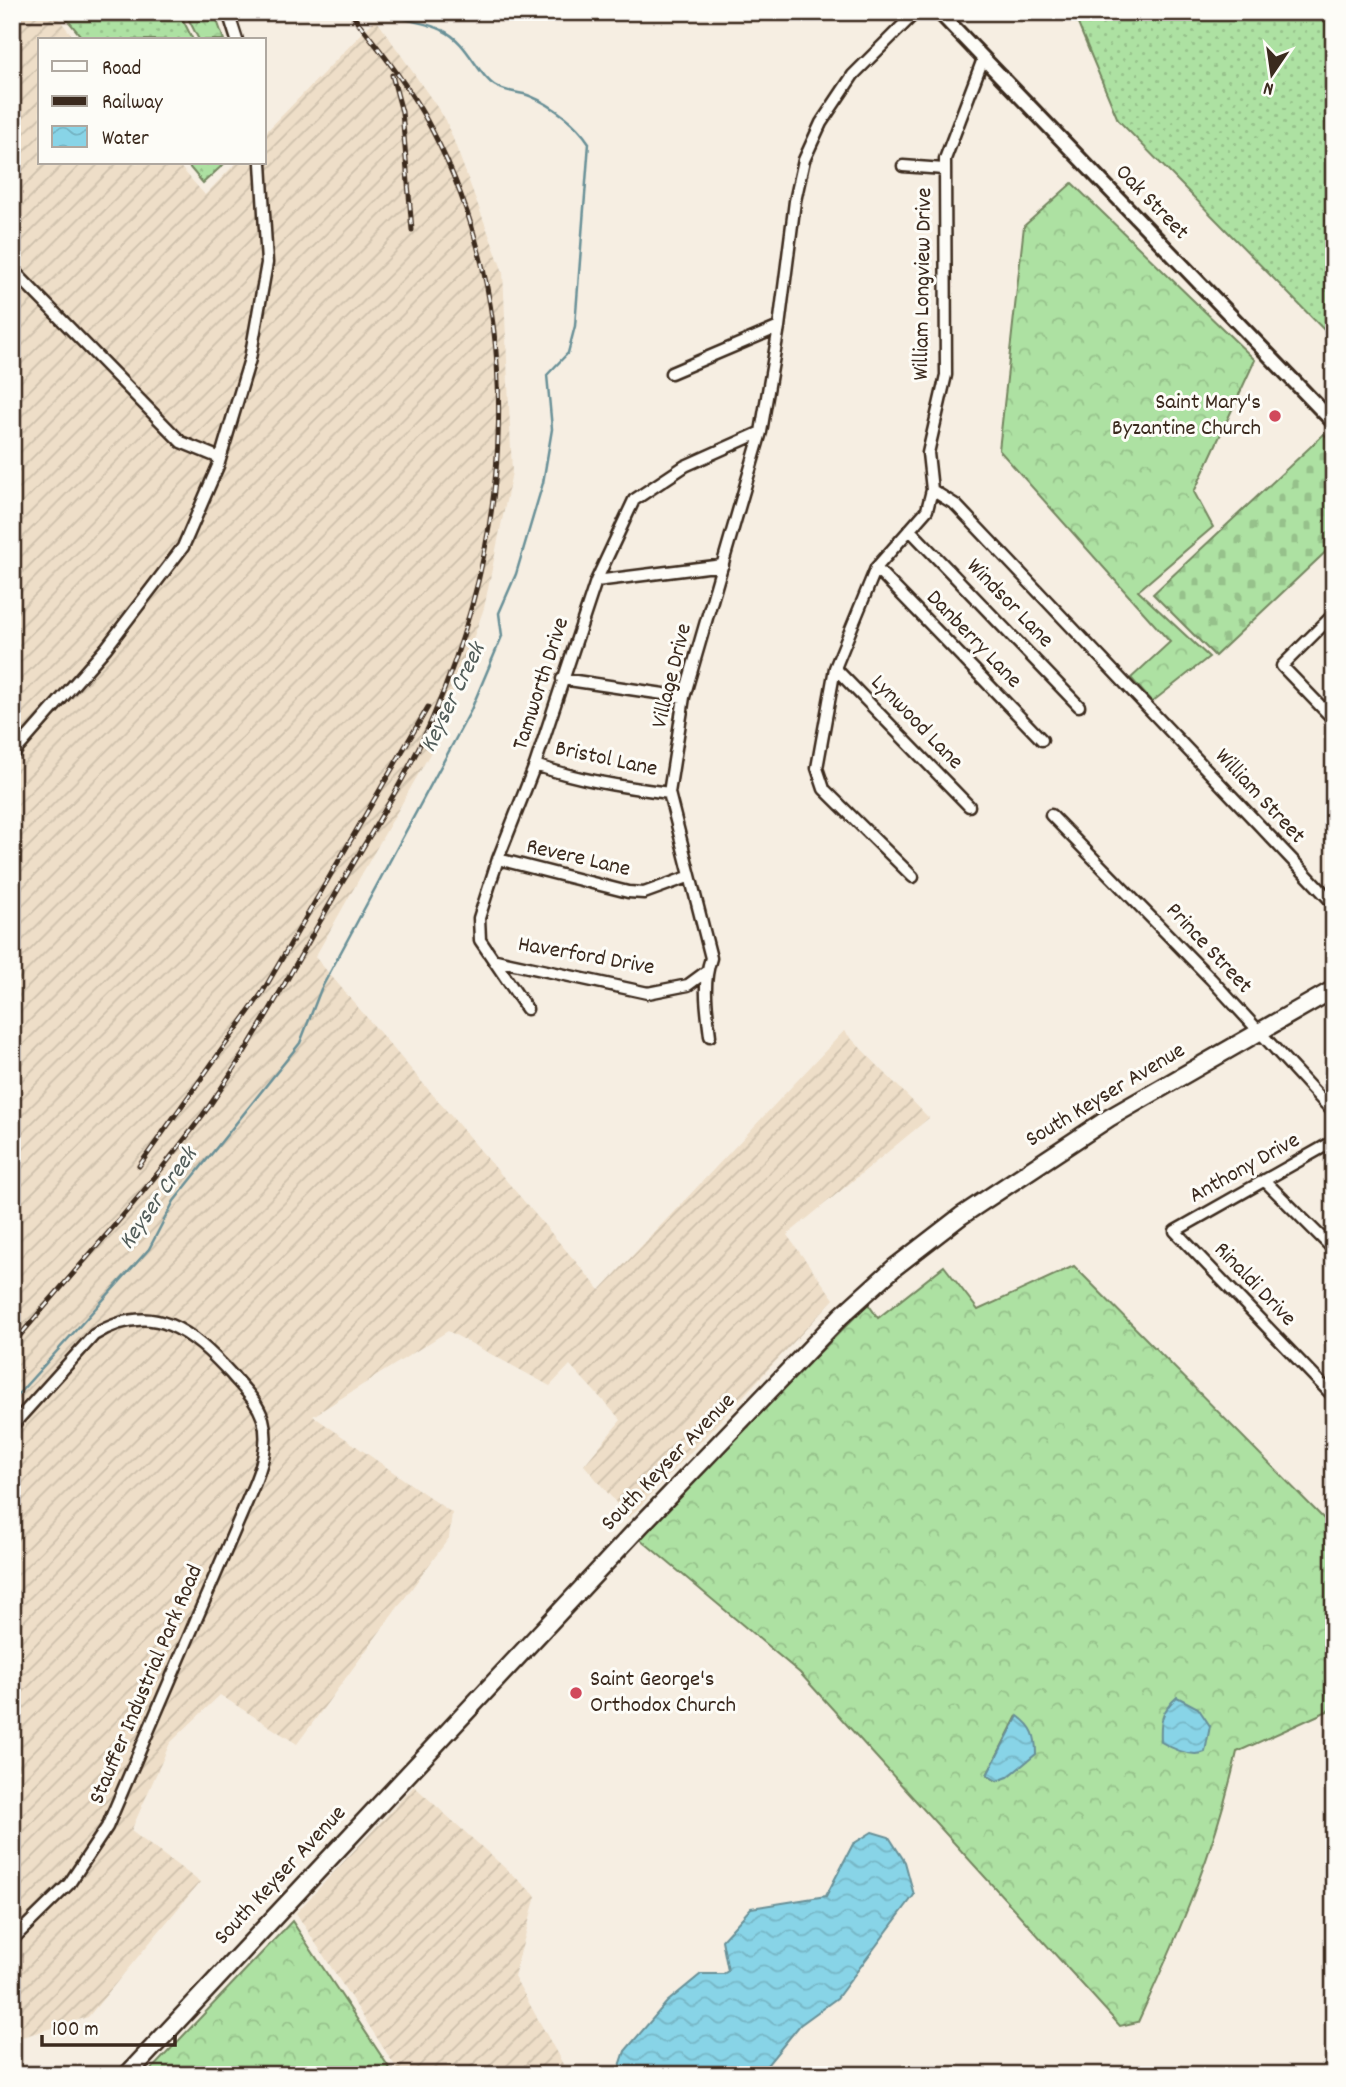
<svg xmlns="http://www.w3.org/2000/svg" width="1346" height="2087" font-family="Dekko,sans-serif">
  <defs>
    <pattern id="industrial-furrows" width="10" height="10" patternUnits="userSpaceOnUse" patternTransform="scale(1.75)"><rect width="10" height="10" fill="#eedec8"/><path d="M-1 1l2-2M0 10L10 0M9 11l2-2" fill="none" stroke="#cdbfab"/></pattern>
    <pattern id="grass-dots" width="8" height="8" patternUnits="userSpaceOnUse" patternTransform="scale(1.75)"><rect width="8" height="8" fill="#ade1a2"/><path d="M2 2h.1M6 6h.1" fill="none" stroke="#96c18b" stroke-width="1.8" stroke-linecap="round"/></pattern>
    <pattern id="forest-crowns" width="20" height="18" patternUnits="userSpaceOnUse" patternTransform="scale(1.75)"><rect width="20" height="18" fill="#ade1a2"/><path d="M2 6a3 3 0 1 1 6 0M12 15a3 3 0 1 1 6 0" fill="none" stroke="#96c18b"/></pattern>
    <pattern id="cemetery-stones" width="16" height="16" patternUnits="userSpaceOnUse" patternTransform="scale(1.75)"><rect width="16" height="16" fill="#ade1a2"/><path d="M2 7V4a2 2 0 0 1 4 0v3zM10 15v-3a2 2 0 0 1 4 0v3z" fill="#96c18b"/></pattern>
    <pattern id="water-waves" width="16" height="10" patternUnits="userSpaceOnUse" patternTransform="scale(1.75)"><rect width="16" height="10" fill="#88d4e7"/><path d="M0 5q4-4 8 0t8 0" fill="none" stroke="#76b6c6"/></pattern>
  </defs>
  <rect width="100%" height="100%" fill="#f6eee2"/>
  <filter id="ink" filterUnits="userSpaceOnUse"><feTurbulence type="fractalNoise" baseFrequency=".0143" numOctaves="2"/><feDisplacementMap in="SourceGraphic" scale="14" xChannelSelector="R" yChannelSelector="G"/><feConvolveMatrix kernelMatrix="1 2 1 2 8 2 1 2 1" color-interpolation-filters="sRGB"/></filter>
  <g filter="url(#ink)">
    <path fill="url(#industrial-furrows)" d="M12,12H53L76,40H40V163H177L205,195L236,163H264V134L376,19L446,120L503,272L512,472L484,608L436,743L315,957L600,1290L844,1031L929,1118L787,1235L834,1299L629,1518L584,1465L621,1420L570,1365L550,1386L448,1331L313,1416L452,1513L449,1538L297,1744L220,1695L170,1743L131,1831L200,1882L88,2017L12,2040Z
      M414,1786L536,1896L514,1976L569,2075H401L296,1913Z"/>
    <path fill="url(#grass-dots)" stroke="#748660" stroke-width="2" d="M61,12H179L193,40H84Z
      M1073,12H1334V340L1118,120Z
      M186,163H225L203,183Z"/>
    <path fill="url(#forest-crowns)" stroke="#748660" stroke-width="2" fill-rule="evenodd" d="M185,12H214L224,40H199Z
      M1072,183L1255,360L1194,492L1213,527L1138,591L1209,657L1152,702L1131,678L1170,642L999,450L1024,226Z
      M944,1266L978,1310L1074,1266L1334,1529V1708L1237,1752C1215,1851 1180,1931 1138,2022L1120,2026L800,1673L640,1539L681,1491L868,1304L878,1318ZM1017,1716L997,1781L987,1775Z
      M292,1921L394,2075H146Z"/>
    <path fill="url(#cemetery-stones)" stroke="#748660" stroke-width="2" d="M1324,434L1334,443V544L1215,656L1153,594Z"/>
    <path fill="url(#water-waves)" stroke="#699097" stroke-width="2" d="M1177,1697L1198,1708L1210,1726L1205,1752C1191,1758 1173,1749 1161,1742C1160,1722 1161,1711 1177,1697Z
      M1018,1716C1033,1727 1036,1736 1036,1754L1008,1777L997,1781L987,1775Z
      M872,1832L889,1837L905,1862L914,1895L837,1998L800,2025L759,2075H617L625,2051L667,2002L701,1974H723L728,1971L722,1940L751,1908L826,1896L853,1844Z"/>
    <g fill="none" stroke-linecap="round" stroke-linejoin="round">
      <path stroke="#699097" stroke-width="2.5" d="M12,1401L149,1249L174,1201L300,1043L321,989L470,712L502,636L499,613L516,574L543,483L552,429L547,375L568,353L575,326L589,143C577,124 552,105 530,96C518,91 506,93 494,85C476,73 468,42 442,30C424,21 404,22 385,12"/>
      <defs>
        <path id="minor" d="M228,12L237,40
          M903,166L944,169
          M12,269L181,442L220,458
          M671,373L779,327
          M932,490L956,505L1334,904
          M910,530L1079,706
          M876,568L1042,740
          M596,581L723,565
          M1334,614L1282,666L1334,720
          M835,668L969,806
          M562,679L684,697
          M12,755L106,648L183,547L218,466L250,359L267,263L261,163
          M535,765C579,780 623,787 669,793
          M1051,815L1211,979L1334,1113
          M498,859L628,892L644,893L688,877
          M913,877L824,789L817,768L835,668L876,568L927,510L932,490L928,453L946,375L945,159L983,59
          M496,960L648,993L688,985L707,971
          M527,1009L480,940L479,918L498,859L535,765L596,581L634,500L685,466L761,432
          M710,1036C707,1010 702,984 711,958L669,793L684,697L761,432L779,327L795,201L804,160L821,123L853,75L916,12
          M1334,1141L1175,1231L1334,1397
          M1264,1180L1334,1250
          M12,1426L94,1335C153,1299 192,1331 232,1375C244,1389 257,1401 263,1419C270,1444 261,1469 251,1492L107,1827L69,1884L12,1940"/>
        <path id="tertiary" d="M939,12L1334,423"/>
        <path id="primary" d="M127,2075L640,1526L841,1316L895,1267L961,1216L1109,1118L1334,989"/>
      </defs>
      <use href="#minor" stroke="#3b2a1e" stroke-width="15"/>
      <use href="#tertiary" stroke="#3b2a1e" stroke-width="18"/>
      <use href="#primary" stroke="#3b2a1e" stroke-width="21"/>
      <use href="#minor" stroke="#fdfcf7" stroke-width="10"/>
      <use href="#tertiary" stroke="#fdfcf7" stroke-width="12"/>
      <use href="#primary" stroke="#fdfcf7" stroke-width="16"/>
      <defs>
        <path id="rail" d="M392,75L402,112L412,230
          M139,1166L262,993L428,707
          M12,1345C78,1266 150,1189 210,1105C259,1034 299,957 342,883C373,829 408,775 433,717C513,529 528,315 432,130C410,87 380,50 350,12"/>
      </defs>
      <use href="#rail" stroke="#3b2a1e" stroke-width="5"/>
      <use href="#rail" stroke="#fdfcf7" stroke-width="2.5" stroke-dasharray="8" stroke-linecap="butt"/>
    </g>
  </g>
  <g fill="#d1495b" stroke="#fdfcf7" stroke-width="2.5">
    <circle cx="1275" cy="416" r="7"/>
    <circle cx="576" cy="1693" r="7"/>
  </g>
  <g text-anchor="middle" dominant-baseline="central" stroke-width="6" stroke-linejoin="round" paint-order="stroke">
    <g font-size="23" fill="#3b2a1e" stroke="#fdfcf7">
      <text transform="translate(1151 203) rotate(46)">Oak Street</text>
      <text transform="translate(924 284) rotate(-89)">William Longview Drive</text>
      <text transform="translate(1009 604) rotate(46)">Windsor Lane</text>
      <text transform="translate(973 640) rotate(46)">Danberry Lane</text>
      <text transform="translate(673 676) rotate(-76)">Village Drive</text>
      <text transform="translate(542 684) rotate(-72)">Tamworth Drive</text>
      <text transform="translate(916 723) rotate(46)">Lynwood Lane</text>
      <text transform="translate(606 760) rotate(12)">Bristol Lane</text>
      <text transform="translate(1259 797) rotate(47)">William Street</text>
      <text transform="translate(578 859) rotate(13)">Revere Lane</text>
      <text transform="translate(1208 949) rotate(47)">Prince Street</text>
      <text transform="translate(586 957) rotate(10)">Haverford Drive</text>
      <text transform="translate(1106 1096) rotate(-31)">South Keyser Avenue</text>
      <text transform="translate(1245 1169) rotate(-29)">Anthony Drive</text>
      <text transform="translate(1254 1285) rotate(46)">Rinaldi Drive</text>
      <text transform="translate(669 1463) rotate(-46)">South Keyser Avenue</text>
      <text transform="translate(147 1685) rotate(-67)">Stauffer Industrial Park Road</text>
      <text transform="translate(281 1876) rotate(-47)">South Keyser Avenue</text>
    </g>
    <g font-size="23" fill="#3b2a1e" stroke="#fdfcf7" text-anchor="end">
      <text x="1261" y="403">Saint Mary's<tspan x="1261" dy="26">Byzantine Church</tspan></text>
      <text x="590" y="1680" text-anchor="start">Saint George's<tspan x="590" dy="26">Orthodox Church</tspan></text>
    </g>
    <g font-size="24" font-style="italic" fill="#525d5a" stroke="#fdfcf7">
      <text transform="translate(454 698) rotate(-64)">Keyser Creek</text>
      <text transform="translate(159 1199) rotate(-55)">Keyser Creek</text>
    </g>
  </g>
  <rect width="1346" height="2087" fill="none" stroke="#fdfcf7" stroke-width="42"/>
  <rect x="21" y="21" width="1304" height="2045" fill="none" stroke="#3b2a1e" stroke-width="2.5" filter="url(#ink)"/>
  <rect x="38" y="38" width="228" height="126" fill="#fdfcf7" stroke="#afa8a0" stroke-width="2"/>
  <rect x="52" y="61" width="35" height="10" fill="#fdfcf7" stroke="#afa8a0" stroke-width="2"/>
  <text x="102" y="74" font-size="21" fill="#3b2a1e">Road</text>
  <rect x="52" y="96" width="35" height="10" fill="#3b2a1e" stroke="#afa8a0" stroke-width="2"/>
  <text x="102" y="108" font-size="21" fill="#3b2a1e">Railway</text>
  <rect x="52" y="126" width="35" height="21" fill="url(#water-waves)" stroke="#afa8a0" stroke-width="2"/>
  <text x="102" y="144" font-size="21" fill="#3b2a1e">Water</text>
  <g transform="translate(1272 74) rotate(193)" stroke="#fdfcf7" stroke-width="5" paint-order="stroke">
  <path d="M0-5L12 26L0 18L-12 26Z" fill="#3b2a1e"/>
  <text y="-10" font-size="19" font-weight="bold" text-anchor="middle" fill="#3b2a1e">N</text>
  </g>
  <path d="M42 2035v10h133v-10" fill="none" stroke="#3b2a1e" stroke-width="3.5"/>
  <text x="52" y="2035" font-size="21" fill="#3b2a1e" stroke="#fdfcf7" stroke-width="5" paint-order="stroke">100 m</text>
</svg>
